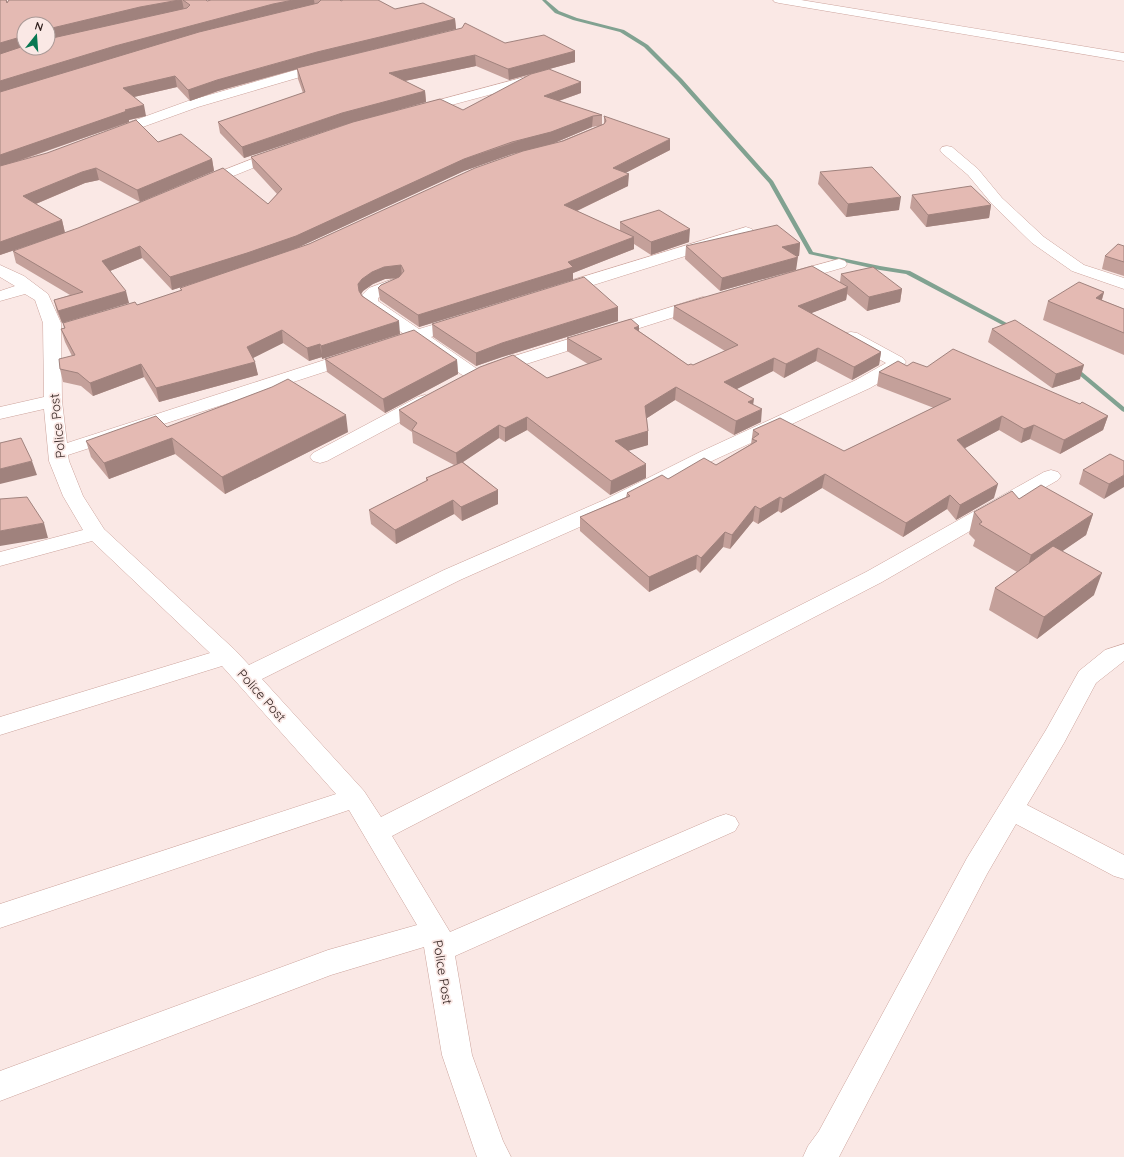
<svg xmlns="http://www.w3.org/2000/svg" width="1124" height="1157" font-family="Quicksand,sans-serif">
  <rect width="100%" height="100%" fill="#fae8e5"/>
  <g fill="none" stroke-linecap="round" stroke-linejoin="round">
    <path fill="#81a291" fill-rule="evenodd" d="M542,0H546L559,11L577,18L624,30L648,45L682,79L773,181L813,252L880,266L910,271L1016,328V330H1012L906,274L880,270L809,254L769,183L678,81L644,47L620,32L573,20L555,13Z
      M1074,366L1076,367L1124,407V412L1122,411L1072,369L1071,368Z"/>
    <defs>
      <path id="minor" d="M773,0H801L1124,53V61L779,3L775,2Z
        M327,61L331,62L333,65L331,68L198,107L115,137L110,138L105,137L103,134L105,131L188,101Z
        M543,72L548,73L549,76L548,79L418,114L413,113L411,110L413,107Z
        M947,146L952,147L978,169L1002,198L1044,237L1084,265L1124,278V289L1072,271L1032,243L992,204L968,175L942,153L940,150L942,147Z
        M280,148L285,149L287,152L285,155L206,187L201,188L196,187L194,184L196,181Z
        M746,227L752,229L754,232L752,235L565,294L559,295L553,294L551,290L553,286Z
        M839,259L845,261L847,264L845,267L790,283L784,282L782,278L784,274Z
        M0,265L24,276L48,294L61,323L62,401L67,443L349,352L355,351L361,352L364,356L361,360L68,455L69,461L83,496L104,529L235,650L249,665L444,570L604,500L700,452L856,380L886,363L845,341L842,337L845,333L851,332L857,333L903,358L906,362L898,372L870,388L714,460L618,510L460,580L262,679L364,791L381,817L866,572L1044,472L1051,470L1058,472L1061,476L1058,480L882,582L392,836L450,932L717,817L726,814L735,817L739,824L735,831L455,956L472,1055L503,1141L511,1157H477L474,1149L442,1055L424,947L331,975L0,1101V1071L328,950L417,925L349,810L0,928V904L336,794L222,666L0,735V717L210,653L92,541L0,566V552L83,530L63,496L49,461L44,409L0,419V407L44,397L43,323L35,300L25,294L0,301V291L15,286L0,277Z
        M396,278L402,279L404,283C399,291 386,292 378,298V301L419,329L462,316L468,317L471,321L468,325L431,337L480,371L483,375L480,379L474,380L468,379L415,342L392,349L386,348L383,344L386,340L404,334L364,307L362,303L361,296L369,288Z
        M703,297L709,298L711,302L709,306L498,373L492,374L486,373L483,369L486,365Z
        M425,395L432,397L434,401L432,405L327,461L320,463L313,461L310,457L313,453L418,397Z
        M1124,644V661L1096,683L1064,743L1027,805L1124,855V879L1114,876L1016,824L987,874L841,1153L839,1157H803L808,1146L819,1131L967,858L1046,730L1079,671L1105,650Z"/>
    </defs>
    <use href="#minor" stroke="#cca39c" stroke-width="1"/>
    <use href="#minor" fill="#fff" fill-rule="evenodd"/>
  </g>
  <path fill="#c4a09a" fill-rule="evenodd" d="M0,0H7V2L9,0H206L207,1L211,0H340L455,19L456,29L316,63L505,43L575,51V62L509,80L476,66L405,81L425,91L426,102L344,125L244,158L220,133L218,122L303,93L298,79L297,69L218,91L190,101L177,87L134,97L146,116L129,120V122L16,162L158,142L212,159L214,171L140,202L99,180L85,183L36,204L62,220L65,233L0,255ZM166,13L105,27L142,18ZM24,24H48V48H24Z
    M581,93L559,101L602,115V125L604,124V116L670,150L625,173L628,186L577,211L620,231V222L689,242L651,255L634,244V249L573,273V280L419,327L380,300L378,288L395,278L385,279L373,284L363,291L361,294L400,334L322,359V357L309,361L283,343L253,358L258,375L159,402L144,377L93,396L81,386L63,382L60,369L72,356L65,342L61,329L64,328L63,323L137,305L181,291L180,288L221,274L172,290L142,258L110,271L129,303L62,323L57,312L54,300L70,295L16,263L13,251L268,204L277,194L253,168L251,157L463,110ZM598,126L309,244L278,255L297,248L464,171L512,154L552,144L592,127Z
    M820,172L899,210L846,217L818,184Z
    M912,195L991,205L989,218L926,227L910,208Z
    M800,243L799,256H797L796,270L720,291L685,259L686,246Z
    M1124,246V276L1102,269L1105,256Z
    M841,274L902,289L900,302L867,311L847,294L846,300L811,313L881,352L879,365L852,380L816,361L784,378L773,371L736,389L753,404L761,422L734,435L675,400L647,418L648,445L628,450L646,478L610,495L527,430L505,442L499,438L463,462L498,490V504L462,521L454,514L396,544L371,524L369,510L426,481V478L454,465L413,443L412,432L400,424L399,410L547,378L588,364L567,351V338L639,326V331L688,365H693L725,351L673,319L674,306L840,282Z
    M1104,292L1102,300L1124,309V355L1043,320L1048,301Z
    M618,307V321L502,357L476,366L433,337L432,324Z
    M992,329L1080,379L1052,388L988,342Z
    M325,359L457,360L458,374L385,413L327,372Z
    M907,366L927,367L1108,416L1103,430L1060,454L1030,439L1021,443L999,430L965,448L994,498L956,520L947,509L903,537L822,488L781,513L778,511L758,524L753,521L730,549L723,547L700,573L696,569L649,592L580,531V517L626,497L627,493L668,479L716,465L751,444L753,430L844,451L934,408L877,386L879,372Z
    M167,427L348,432L225,494L175,454L109,479L91,457L86,441Z
    M1124,461L1104,499L1079,484L1083,470Z
    M1019,499L1093,514L1086,535L1062,551L1094,595L1037,639L989,610L995,588L1017,572L973,546L975,540L969,534L974,512Z"/>
  <path fill="#a0827d" d="M179,0H182L184,10L142,18L48,40V29L140,7Z
    M293,0H314L315,6L0,92V81L115,46L273,4Z
    M455,19L456,29L319,63L218,91L190,101L188,90L217,80L317,52Z
    M24,36V48L0,55V43Z
    M575,51V62L509,80L508,69Z
    M475,55L476,66L390,84L389,73Z
    M175,76L177,87L125,99L123,88Z
    M581,82V93L544,106V96Z
    M425,91L426,102L344,125L244,158L242,147L342,113Z
    M144,105L146,116L129,120V122L0,167V155L125,110Z
    M593,116L592,127L552,144L512,154L464,171L297,248L249,266L172,290L170,277L464,159Z
    M670,139V150L612,180L613,168Z
    M212,159L214,171L140,202L137,190Z
    M96,168L99,180L85,183L26,208L23,196L82,172Z
    M629,174L628,186L564,217V205Z
    M901,197L899,210L846,217L848,204Z
    M991,205L989,218L926,227L928,215Z
    M62,220L65,233L0,255V242Z
    M690,229L689,242L651,255V242Z
    M634,237V249L573,273V280L419,327L418,315L568,262Z
    M800,243L799,256L781,260L782,247Z
    M140,246L142,258L105,273L102,261Z
    M798,257L796,270L720,291L722,278Z
    M401,265L402,278L385,279L373,284L363,291L360,296L358,284L362,279L372,272L384,267Z
    M848,287L846,300L796,319L798,306Z
    M902,289L900,302L867,311L869,297Z
    M126,291L129,303L62,323L58,311Z
    M1104,292L1098,312L1096,298Z
    M618,307V321L502,357L476,366V353L502,343Z
    M399,321L400,334L322,359L321,346Z
    M639,326V339L634,328Z
    M282,330L283,343L249,360L247,347Z
    M320,344L322,357L309,361L307,348Z
    M818,348L816,361L784,378L786,364Z
    M881,352L879,365L852,380L854,367Z
    M774,358L773,371L723,396L724,382Z
    M457,360L458,374L385,413L383,399Z
    M255,362L258,375L159,402L156,388Z
    M141,364L144,377L93,396L90,383Z
    M1084,365L1080,379L1052,388L1056,374Z
    M676,387L675,400L644,420L645,406Z
    M754,399L752,412L748,402Z
    M762,409L761,422L734,435L736,421Z
    M346,415L348,432L225,494L222,477Z
    M1002,416L999,430L954,454L957,440Z
    M1108,416L1103,430L1060,454L1064,440Z
    M527,417V430L505,442V428Z
    M499,425V438L457,466L456,453Z
    M1034,425L1030,439L1021,443L1024,429Z
    M648,431V445L615,455V441Z
    M172,438L175,454L109,479L104,463Z
    M32,461L37,475L0,484V469Z
    M646,464V478L610,495L611,481Z
    M825,474L822,488L781,513L783,499Z
    M1124,475V487L1104,499L1109,484Z
    M998,484L994,498L956,520L960,505Z
    M498,490V504L462,521L461,507Z
    M950,495L947,509L903,537L906,523Z
    M780,497L778,511L758,524L760,509Z
    M453,500L454,514L396,544L395,530Z
    M755,506L753,521L730,549L732,535Z
    M1093,514L1086,535L1025,577L1031,555Z
    M44,523L48,538L0,546V531Z
    M725,532L723,547L700,573L701,558Z
    M697,555L696,569L649,592V577Z
    M1102,573L1094,595L1037,639L1044,617Z"/>
  <path fill="#e4bab3" stroke="#a0827d" d="M0,0H6L7,3L9,0H179L140,7L48,29V24H24V36L0,43Z
    M183,0H206L207,1L211,0H293L273,4L115,46L0,81V54L24,46V48H48V39L187,8L190,5Z
    M321,0H340L341,1L343,0H378L395,9L423,3L455,19L317,52L217,80L188,90L175,76L123,88L144,105L125,110L127,111L0,155V92L199,32L318,3Z
    M465,23L505,43L544,35L575,51L508,69L475,55L389,73L425,91L342,113L242,147L218,122L305,92L297,68L462,28Z
    M549,69L581,82L544,96L602,115L593,116L551,132L512,142L464,159L296,236L247,253L170,277L140,246L102,261L126,291L58,311L54,300L83,292L13,251L78,228L223,168L268,204L282,189L251,157L353,122L440,99L463,110L531,74Z
    M604,116L670,139L613,168L629,174L564,205L634,237L568,262L573,267L418,315L378,288L381,285L399,277L404,271L401,265L384,267L372,272L362,279L358,284L359,291L362,296L399,321L321,346L320,344L307,348L282,330L247,347L255,362L156,388L141,364L90,383L78,373L60,369L59,359L75,355L61,329L65,328L63,323L135,302L137,305L182,290L180,288L309,244L475,168L523,151L563,141L604,124L606,121Z
    M136,120L158,142L181,134L212,159L137,190L96,168L82,172L23,196L62,220L0,242V166L47,153Z
    M872,167L901,197L848,204L820,172Z
    M971,186L991,205L928,215L912,195Z
    M659,210L690,229L651,242L620,222Z
    M777,225L800,243L782,247L798,257L722,278L686,246Z
    M1118,244L1124,246V262L1105,256Z
    M812,266L848,287L798,306L881,352L854,367L818,348L786,364L774,358L724,382L754,399L748,402L762,409L736,421L676,387L645,406L648,431L615,441L646,464L611,481L527,417L505,428L499,425L456,453L412,430L417,423L399,410L480,367L513,355L547,378L602,359L567,338L631,319L639,326L634,328L688,365L691,364L693,365L738,345L674,306Z
    M873,267L902,289L869,297L841,274Z
    M584,277L618,307L502,343L476,353L432,324Z
    M1079,282L1104,292L1096,298L1124,309V333L1048,301Z
    M1015,320L1084,365L1056,374L992,329Z
    M414,330L457,360L383,399L325,359Z
    M953,349L1080,404L1082,402L1108,416L1064,440L1034,425L1024,429L1002,416L957,440L998,484L960,505L950,495L906,523L825,474L783,499L780,497L760,509L755,506L732,535L725,532L701,558L697,555L649,577L580,517L630,496L627,493L662,475L668,479L704,458L716,465L757,441L752,439L759,434L753,430L780,418L844,451L951,399L879,372L898,361L907,366L913,362L927,367Z
    M288,379L346,415L222,477L172,438L104,463L86,441L156,416L167,427L272,387Z
    M21,438L32,461L0,469V443Z
    M1110,454L1124,461V475L1109,484L1083,470Z
    M462,462L498,490L461,507L453,500L395,530L369,510L428,480L426,478Z
    M1041,485L1093,514L1031,555L979,524L982,522L974,512L1012,491L1019,499Z
    M27,497L44,523L0,531V499Z
    M1053,546L1102,573L1044,617L995,588Z"/>
  <g text-anchor="middle" dominant-baseline="central" stroke-width="3.5" stroke-linejoin="round" paint-order="stroke">
    <g font-size="13" fill="#32221f" stroke="#fae8e5">
      <text transform="translate(57 426) rotate(-96)">Police Post</text>
      <text transform="translate(262 695) rotate(48)">Police Post</text>
      <text transform="translate(443 972) rotate(81)">Police Post</text>
    </g>
  </g>
  <g transform="translate(36 36) rotate(17)"><circle r="19" fill="#fae8e5" stroke="#aa9996"/>
  <path d="M0-3L7 15L0 10L-7 15Z" fill="#087852"/>
  <text y="-6" font-size="11" font-weight="bold" text-anchor="middle" fill="#32221f">N</text>
  </g>
</svg>
